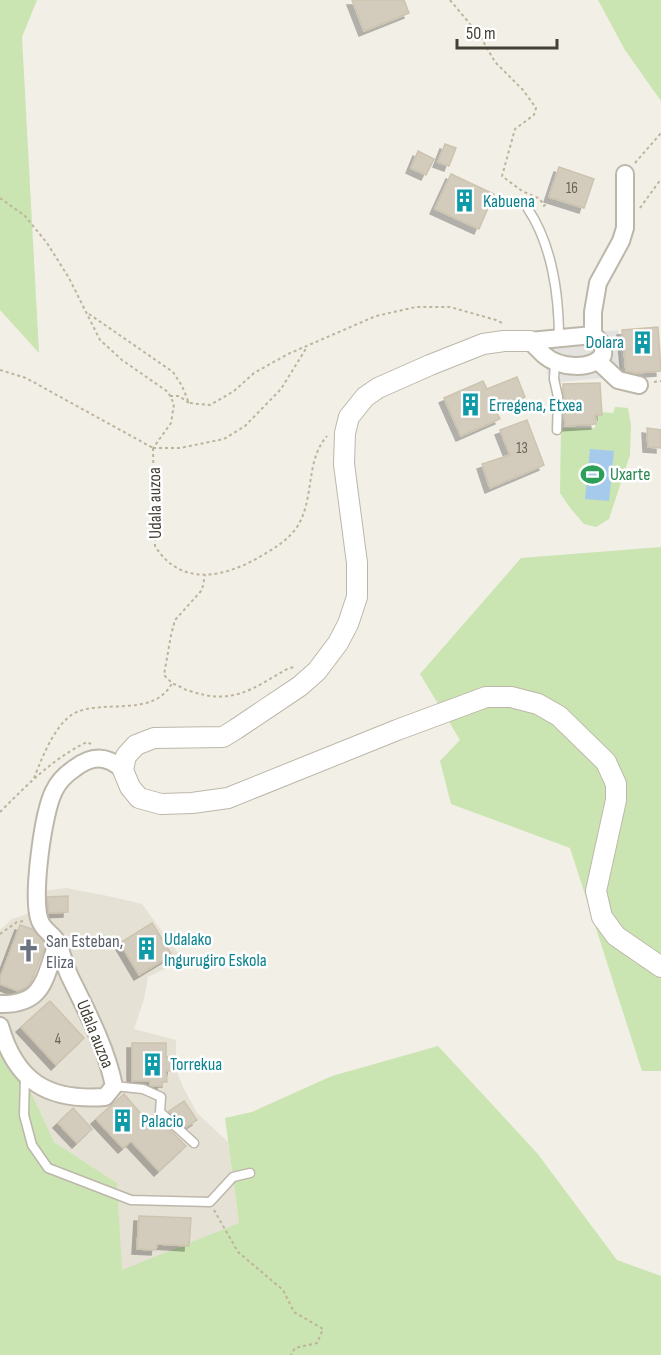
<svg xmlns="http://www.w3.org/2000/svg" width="661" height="1355" font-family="'Sofia Sans Condensed',sans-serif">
  <defs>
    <filter id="shadow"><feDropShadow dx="-5" dy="5" stdDeviation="0" flood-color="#0004"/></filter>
  </defs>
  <rect width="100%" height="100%" fill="#f2efe6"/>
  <path fill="#e6e1d5" d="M66,888L113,897L142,904L183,960L148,977L144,999L134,1029L176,1040V1070L184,1089L197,1113L228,1142L239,1223L121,1271L117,1183L54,1142L19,1065L0,1030V930L12,919L36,911L35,892Z"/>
  <path fill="#cae4b2" d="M0,0H37L22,37L39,353L0,310Z
    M598,0H661V101L625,50Z
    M615,407L628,408L631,425L630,455L609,519L596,527L584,524L571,509L560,493L561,428H595L598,412L613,413Z
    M661,547V1071H642L570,848L451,804L440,761L460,740L420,674L521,558Z
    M0,1034L21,1070L54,1142L117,1183L122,1270L239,1223L225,1118L252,1112L332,1076L438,1046L537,1153L617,1260L661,1276V1355H0Z"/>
  <path fill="#e3e2de" d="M618,330L623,376L549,383L541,338Z"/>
  <path fill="#a6caeb" d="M590,449L614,451L609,501L585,499Z"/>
  <path fill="#d3ccbd" stroke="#cdc4b0" stroke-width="1.5" filter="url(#shadow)" d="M352,0H404L409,13L364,31Z
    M445,144L456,148L449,166L438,162Z
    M418,151L434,159L426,175L411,168Z
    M559,167L594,179L584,208L549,197Z
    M451,174L494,194L479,229L435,209Z
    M658,327L661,371L635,373L626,371L622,330Z
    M517,377L525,397L495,409L500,419L461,436L444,398L483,381L487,389Z
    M600,383L602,415H595L596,424L565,426L563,384Z
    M527,420L544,465L490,488L482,464L510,455L500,430Z
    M647,428L661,430V448L648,447Z
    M68,896V912L49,913L47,897Z
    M152,923L172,955L139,975L120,943Z
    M20,925L32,929L46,944L31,982L27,987L18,991L0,984V978Z
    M50,1001L84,1038L56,1065L21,1027Z
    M132,1043H166V1057H173L172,1071H166L167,1082H162V1086H152L150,1085V1081H132Z
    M124,1094L153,1128L161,1121L186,1146L159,1171L131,1141L123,1148L96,1119Z
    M184,1101L197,1120L186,1127L169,1111Z
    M73,1108L92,1129L77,1143L58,1123Z
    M139,1216L191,1218L189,1246L157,1244L156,1250L137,1249Z"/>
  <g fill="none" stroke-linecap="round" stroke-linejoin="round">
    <defs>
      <path id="service" d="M528,209C552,245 559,296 559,339
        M555,362L554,379L558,397L557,430
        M25,1075L24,1115L32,1145L48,1168L131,1200L210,1202L233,1177L250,1173
        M114,1086L143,1089L161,1097L160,1112L194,1143"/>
      <path id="minor" d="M593,335C601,341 604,345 603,355C591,371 559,368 544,355C540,351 535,346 530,341Z
        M593,335V312L598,283L621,241L625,228V174
        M598,361L618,380L639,385
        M0,1004C44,1005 44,979 57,944
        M0,1026C16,1082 48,1101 105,1097L114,1086C106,1047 87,1012 70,977C64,965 62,950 55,939C50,933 43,929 40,921C31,900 43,812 54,791C58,782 66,774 75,768C92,755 107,755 123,770"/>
      <path id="tertiary" d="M530,341H504L483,344L430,365L378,388L365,397L349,417L345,433L344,464L357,563V597L348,624L338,643L317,671L300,686L236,729L223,737L154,738L136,745L126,756L123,770L130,787L139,798L161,804L192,803L228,798L397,730L486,697H511L538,704L559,716L606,762L616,784V800L596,891L602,917L616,936L661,967"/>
    </defs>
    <use href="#service" stroke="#bdb7aa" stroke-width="11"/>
    <use href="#minor" stroke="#bdb7aa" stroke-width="20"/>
    <use href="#tertiary" stroke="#bdb7aa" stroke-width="22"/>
    <path stroke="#bdb49c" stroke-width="2" stroke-dasharray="3 3" stroke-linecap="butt" d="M450,0L480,36L495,62L523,90L536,108L534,115L515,129L502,176L522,191L538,198L545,205L541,208
      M635,163L661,133
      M0,198L25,216L47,243L69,278L100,340L122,360L168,392L174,404L171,423L153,448
      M640,208L661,179
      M89,314L173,372L182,386L189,403L210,405L234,391L254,373L288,354L376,316L416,307H450L496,320L504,324
      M0,370L26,378L153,448
      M654,382L661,381
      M170,396H179L189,403
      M153,448L155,546C181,588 226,577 261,556C275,548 288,540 297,527C315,499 305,461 327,436
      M153,448H180L224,439L245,426L281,389L307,347
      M173,684C179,685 184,690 190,691C234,706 253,688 289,668L295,667
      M34,778C42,758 54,726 73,714C100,698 154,719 172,683L164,675L171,635L175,620L202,590L205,575
      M0,812C27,785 52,759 87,742L91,744
      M0,934L17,922L25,921
      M214,1210L238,1252L283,1290L294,1312L323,1329L317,1343L295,1348L291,1355"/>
    <use href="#service" stroke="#fff" stroke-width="8"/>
    <use href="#minor" stroke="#fff" stroke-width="16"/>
    <use href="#tertiary" stroke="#fff" stroke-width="20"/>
  </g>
  <defs>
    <symbol id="building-bare" viewBox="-9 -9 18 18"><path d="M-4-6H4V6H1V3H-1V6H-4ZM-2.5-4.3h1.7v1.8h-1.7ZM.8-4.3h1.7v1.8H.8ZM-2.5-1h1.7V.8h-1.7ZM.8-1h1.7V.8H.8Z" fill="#0f9aa8" stroke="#fff" stroke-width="2.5" paint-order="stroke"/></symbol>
    <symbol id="stadium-bare" viewBox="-9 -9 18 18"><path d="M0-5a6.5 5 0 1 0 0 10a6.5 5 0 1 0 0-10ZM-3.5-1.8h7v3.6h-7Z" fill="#2e9e5b" stroke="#fff" stroke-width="2.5" paint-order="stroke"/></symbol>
    <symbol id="church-bare" viewBox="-9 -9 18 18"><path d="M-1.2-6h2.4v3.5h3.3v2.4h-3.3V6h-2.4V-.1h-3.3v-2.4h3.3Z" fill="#6b7280" stroke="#fff" stroke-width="2.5" paint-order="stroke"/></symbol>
  </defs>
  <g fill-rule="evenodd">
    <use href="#building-bare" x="448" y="184" width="33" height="33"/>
    <use href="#building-bare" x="626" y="326" width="33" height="33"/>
    <use href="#building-bare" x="454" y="388" width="33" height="33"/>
    <use href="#stadium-bare" x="576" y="458" width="33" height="33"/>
    <use href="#building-bare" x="130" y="932" width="33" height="33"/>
    <use href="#church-bare" x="12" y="934" width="33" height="33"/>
    <use href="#building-bare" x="136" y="1048" width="33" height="33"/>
    <use href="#building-bare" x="106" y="1104" width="33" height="33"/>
  </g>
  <g text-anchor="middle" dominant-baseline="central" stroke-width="5" stroke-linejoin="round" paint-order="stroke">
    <g font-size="15" fill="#686358">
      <text x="572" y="188">16</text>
      <text x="522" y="448">13</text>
      <text x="58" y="1039">4</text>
    </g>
    <g font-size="18" fill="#0d838f" stroke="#fff" text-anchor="start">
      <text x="483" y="201">Kabuena</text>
      <text x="624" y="342" text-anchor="end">Dolara</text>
      <text x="489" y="405">Erregena, Etxea</text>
      <text x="164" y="939">Udalako<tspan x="164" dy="21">Ingurugiro Eskola</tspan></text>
      <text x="170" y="1064">Torrekua</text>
      <text x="141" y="1121">Palacio</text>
    </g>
    <g font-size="18" fill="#27864d" stroke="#fff" text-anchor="start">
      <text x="610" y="474">Uxarte</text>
    </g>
    <g font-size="18" fill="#444036" stroke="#fff">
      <text transform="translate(155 503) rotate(-91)">Udala auzoa</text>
      <text transform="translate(95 1034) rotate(68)">Udala auzoa</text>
    </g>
    <g font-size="18" fill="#5b616d" stroke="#fff" text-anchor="start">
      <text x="46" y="941">San Esteban,<tspan x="46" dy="21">Eliza</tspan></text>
    </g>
  </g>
  <path d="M457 39v9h100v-9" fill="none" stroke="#444036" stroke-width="3"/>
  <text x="466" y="39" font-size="18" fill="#444036" stroke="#ffffff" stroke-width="4.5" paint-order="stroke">50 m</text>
</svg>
